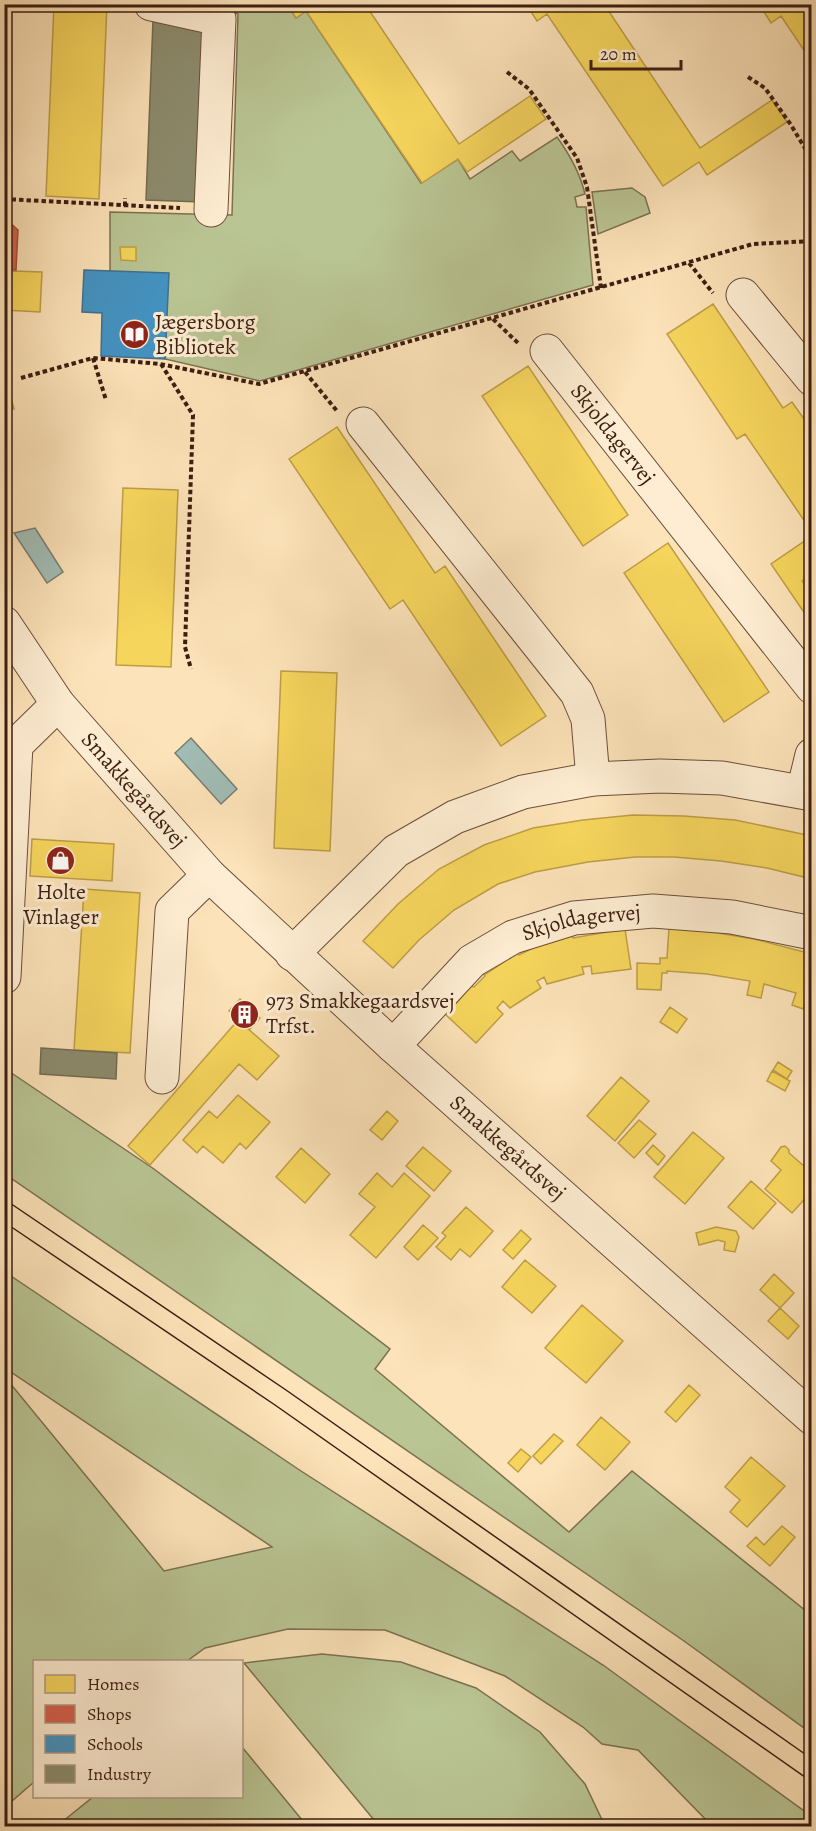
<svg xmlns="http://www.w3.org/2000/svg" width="816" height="1831" font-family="Alegreya,serif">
  <rect width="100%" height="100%" fill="#fde3b9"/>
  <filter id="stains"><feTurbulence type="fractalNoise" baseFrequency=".00333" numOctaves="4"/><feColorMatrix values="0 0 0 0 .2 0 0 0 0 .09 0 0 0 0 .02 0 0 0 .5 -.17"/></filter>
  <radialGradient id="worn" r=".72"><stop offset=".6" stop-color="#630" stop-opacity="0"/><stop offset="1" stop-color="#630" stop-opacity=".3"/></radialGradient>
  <path fill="#bac594" stroke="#7b7152" stroke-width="1.5" d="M287,4L296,18L306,11L421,183L458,159L470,179L512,151L520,161L557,137C570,155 580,173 585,194L575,197L577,207H586L593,285L260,381L165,359L168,274L110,272V212L232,215L238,14L208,5Z
    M632,188L645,197L650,213L598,234L592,192Z
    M4,1068L154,1169L390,1349L375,1369L569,1532L632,1471L811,1615V1733L684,1641L5,1174Z
    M5,1272L301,1471L603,1665L811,1816V1826H712L638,1750L602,1744L583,1727L505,1676L385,1630L288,1629L205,1648L187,1661L34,1662V1782L5,1807V1377L164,1571L272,1547L5,1368Z
    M322,1654L401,1662L476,1688L540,1732L585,1784L605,1826H379L244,1663Z
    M242,1747L307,1826H57L93,1797L242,1796Z"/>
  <path fill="#a1bdb6" stroke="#797d74" stroke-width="1.5" d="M35,528L63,572L47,583L14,533Z
    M191,738L237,789L221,804L175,753Z"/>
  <path fill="#f6d55c" stroke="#be9e46" stroke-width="1.5" d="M54,4H107L99,199L46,196Z
    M287,4H365L459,144L530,96L546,119L467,172L458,159L422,183L306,11L296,18Z
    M526,4H604L700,148L772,100L787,122L707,175L699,162L663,186L547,14L537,21Z
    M759,4H812V62L781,16L771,23Z
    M120,247H136V261L121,260Z
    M12,271L42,272L40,312L4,310V282H11Z
    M713,304L783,408L792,402L812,430V532L745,434L737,439L667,334Z
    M528,366L628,515L583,546L482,396Z
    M8,387L14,409L4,411V388Z
    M337,427L435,573L445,566L546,716L501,746L403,600L390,609L289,459Z
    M123,488L178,490L171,667L116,665Z
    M812,536V574L802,581L812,595V624L771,564Z
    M668,543L769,692L724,722L624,573Z
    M281,671L337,673L330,851L274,848Z
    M633,815L684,816L735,820L812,836V879L767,868L721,861L674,857H635L588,862L535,872L498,884L454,910L419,940L393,968L363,941L398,904L439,869L484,845L533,828L583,820Z
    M32,839L114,844L112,881L30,876Z
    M84,889L140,893L130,1053L74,1050Z
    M669,928L712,932L754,939L812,954V999L807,997L803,1009L792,1005L796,993L764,984L761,998L747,995L750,981L707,974L667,971V973H662L661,990L637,989V963L660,964V958H667Z
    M625,929L631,969L592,974L591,966L582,967L584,974L547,984L544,977L537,981L541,988L510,1008L503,1001L497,1008L503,1014L476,1043L446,1015L471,986L474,987L485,976L484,975L518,953L519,955L535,947L572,936L573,938Z
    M240,999L260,1018L250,1029L229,1011Z
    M670,1007L687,1019L677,1033L660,1022Z
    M238,1020L279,1056L257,1080L239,1064L150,1165L128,1146Z
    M778,1062L792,1071L787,1079L773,1070Z
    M772,1071L790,1081L785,1091L767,1081Z
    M621,1077L649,1101L615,1141L587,1116Z
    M238,1095L270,1122L246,1149L240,1143L223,1163L203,1146L197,1153L183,1140L209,1111L217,1118Z
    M387,1111L398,1121L382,1140L370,1130Z
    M639,1120L656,1134L634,1158L618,1143Z
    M693,1132L724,1158L685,1204L654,1177Z
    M653,1145L665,1156L658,1165L646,1153Z
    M785,1146L789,1150V1153L812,1173V1191L792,1213L765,1189L781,1170L771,1161L781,1147Z
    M423,1147L451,1171L434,1191L406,1166Z
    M301,1148L330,1174L305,1203L276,1177Z
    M377,1173L392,1187L404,1173L430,1196L376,1258L350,1235L375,1207L359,1194Z
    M751,1181L776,1203L753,1229L728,1207Z
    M466,1207L493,1231L470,1257L460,1249L451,1260L436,1247L446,1236L442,1233Z
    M423,1225L438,1238L418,1260L404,1247Z
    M716,1227L736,1231L739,1237L735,1252L724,1250L725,1242L718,1240L699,1245L696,1233Z
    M521,1230L531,1239L513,1259L503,1250Z
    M525,1260L556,1286L532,1313L502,1287Z
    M774,1274L794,1293L780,1308L760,1290Z
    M582,1305L623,1341L586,1383L545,1348Z
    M780,1308L799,1326L788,1339L768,1321Z
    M689,1385L700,1395L676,1422L665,1412Z
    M601,1417L630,1442L605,1470L577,1445Z
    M554,1434L563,1441L541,1464L533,1456Z
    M521,1449L531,1457L518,1472L508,1463Z
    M751,1457L785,1486L747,1527L730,1512L740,1500L725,1487Z
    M782,1526L795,1537L770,1566L747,1546L756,1537L764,1545Z"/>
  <path fill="#d6604d" stroke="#a84c3b" stroke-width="1.5" d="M4,217L18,230L16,270L4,269Z"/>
  <path fill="#4393c3" stroke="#41708e" stroke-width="1.5" d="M84,270L169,273L165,359L101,356L102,313L82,312Z"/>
  <path fill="#8c8c6e" stroke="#746b52" stroke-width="1.5" d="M153,20L208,22L201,202L146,200Z
    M41,1048L117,1053L116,1079L40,1074Z"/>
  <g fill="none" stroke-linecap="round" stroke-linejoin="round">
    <defs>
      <g id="minor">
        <path d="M151,4L219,19L211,210"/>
        <path d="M743,295L812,379"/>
        <path id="s1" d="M547,351L812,687"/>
        <path d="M363,424L577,693L588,719L593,779"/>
        <path id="s2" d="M4,623L58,704L209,875L393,1046L812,1418"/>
        <path d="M803,792L812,755"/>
        <path d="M292,954L396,851L455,817L523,792L593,779L660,776L722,778L812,794"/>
        <path d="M4,977L16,745L58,704"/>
        <path id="s3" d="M393,1046L472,961L513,937L574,918L653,911L732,917L812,933"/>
        <path d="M162,1077L172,911L209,875"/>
      </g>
    </defs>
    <use href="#minor" stroke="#6c4e3b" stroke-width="35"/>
    <path stroke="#3c1d11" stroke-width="4" stroke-dasharray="4.5 3" stroke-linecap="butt" d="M507,72L529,89L577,158L587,187L601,288
      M748,77L765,88L791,125L812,160
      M4,199L180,208
      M125,206V198
      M689,263L713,293
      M493,319L518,343
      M93,358L106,400
      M161,364L193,415L185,647L191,669
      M305,372L337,411
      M21,378L93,358L160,364L259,384L753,244L812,241
      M694,1826L695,1822"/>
    <use href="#minor" stroke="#feedd2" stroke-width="33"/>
    <path stroke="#3c1d11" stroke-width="1.5" d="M4,1199L286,1390L812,1759
      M4,1222L275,1405L812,1782"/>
  </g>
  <defs>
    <symbol id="library-disc" viewBox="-11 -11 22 22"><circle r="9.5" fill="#8f2418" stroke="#feedd2"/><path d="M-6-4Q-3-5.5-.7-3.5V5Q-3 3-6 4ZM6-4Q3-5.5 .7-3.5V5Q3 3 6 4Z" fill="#fff"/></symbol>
    <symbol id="shop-disc" viewBox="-11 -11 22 22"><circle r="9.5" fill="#8f2418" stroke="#feedd2"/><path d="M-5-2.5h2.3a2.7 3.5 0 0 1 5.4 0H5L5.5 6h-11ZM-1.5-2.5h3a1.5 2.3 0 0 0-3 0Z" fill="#fff"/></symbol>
    <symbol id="building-disc" viewBox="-11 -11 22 22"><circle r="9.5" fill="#8f2418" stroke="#feedd2"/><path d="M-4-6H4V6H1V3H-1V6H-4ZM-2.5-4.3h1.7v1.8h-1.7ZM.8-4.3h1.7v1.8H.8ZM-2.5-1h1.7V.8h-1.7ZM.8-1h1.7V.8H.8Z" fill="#fff"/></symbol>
  </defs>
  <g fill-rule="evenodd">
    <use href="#library-disc" x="118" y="318" width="33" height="33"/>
    <use href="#shop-disc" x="44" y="844" width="33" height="33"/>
    <use href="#building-disc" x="228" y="998" width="33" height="33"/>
  </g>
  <g text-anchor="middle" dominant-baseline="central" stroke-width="6" stroke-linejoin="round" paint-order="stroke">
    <g font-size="22" fill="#3c1d11" stroke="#feedd2" text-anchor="start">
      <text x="155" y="322">Jægersborg<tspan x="155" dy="25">Bibliotek</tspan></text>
      <text x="61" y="892" text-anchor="middle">Holte<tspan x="61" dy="25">Vinlager</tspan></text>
      <text x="266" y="1001">973 Smakkegaardsvej<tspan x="266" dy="25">Trfst.</tspan></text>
    </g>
    <g font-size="22" fill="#3c1d11" stroke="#feedd2">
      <text stroke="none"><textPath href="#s1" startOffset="106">Skjoldagervej</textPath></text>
      <text stroke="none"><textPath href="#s2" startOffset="212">Smakkegårdsvej</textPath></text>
      <text stroke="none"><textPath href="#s3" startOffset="234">Skjoldagervej</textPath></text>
      <text stroke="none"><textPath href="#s2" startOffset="730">Smakkegårdsvej</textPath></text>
    </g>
  </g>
  <rect width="816" height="1831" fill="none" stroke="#fde3b9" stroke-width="24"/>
  <rect x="6" y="6" width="804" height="1819" fill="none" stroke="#3c1d11" stroke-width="3"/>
  <rect x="12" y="12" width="792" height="1807" fill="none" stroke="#3c1d11" stroke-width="1.5"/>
  <rect x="33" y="1660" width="210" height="138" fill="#feedd2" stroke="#b09a85" stroke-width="1.5"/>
  <rect x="45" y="1675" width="30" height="18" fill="#f6d55c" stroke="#b09a85" stroke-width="1.5"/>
  <text x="87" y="1690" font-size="18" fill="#3c1d11">Homes</text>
  <rect x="45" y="1705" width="30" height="18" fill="#d6604d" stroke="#b09a85" stroke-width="1.5"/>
  <text x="87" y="1720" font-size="18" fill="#3c1d11">Shops</text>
  <rect x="45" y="1735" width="30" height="18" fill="#4393c3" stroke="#b09a85" stroke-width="1.5"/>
  <text x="87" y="1750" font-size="18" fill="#3c1d11">Schools</text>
  <rect x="45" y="1765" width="30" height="18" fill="#8c8c6e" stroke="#b09a85" stroke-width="1.5"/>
  <text x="87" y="1780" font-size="18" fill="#3c1d11">Industry</text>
  <path d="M591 60v9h90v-9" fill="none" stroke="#3c1d11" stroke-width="3"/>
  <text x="600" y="60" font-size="18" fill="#3c1d11" stroke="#feedd2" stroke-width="4.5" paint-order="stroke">20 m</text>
  <rect width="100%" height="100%" filter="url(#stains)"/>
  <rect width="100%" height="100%" fill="url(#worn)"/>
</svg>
